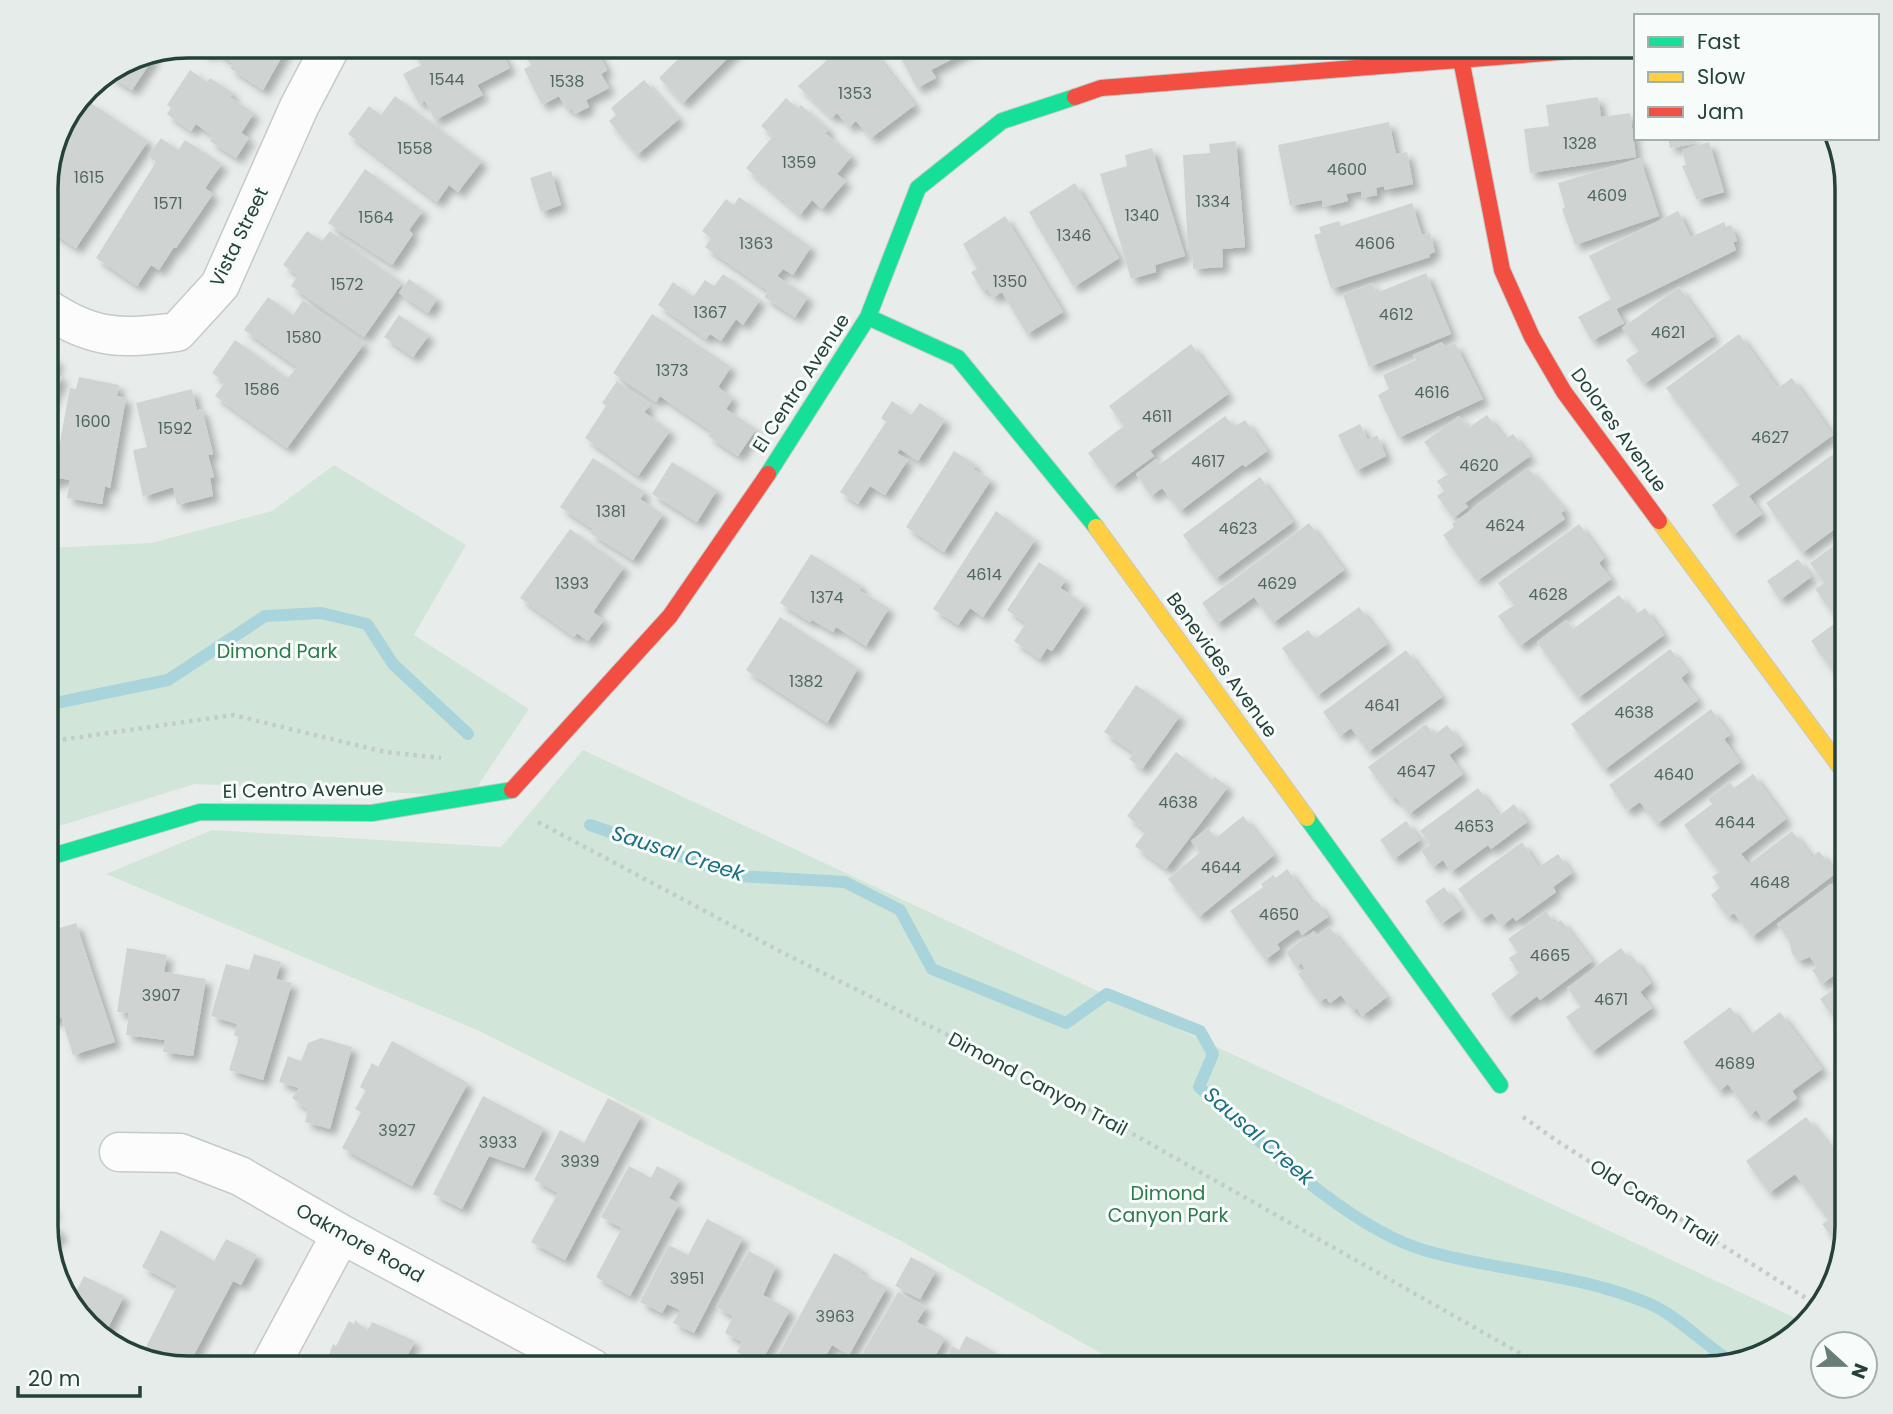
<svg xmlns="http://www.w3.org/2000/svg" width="1893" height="1414" font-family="Poppins,sans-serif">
  <defs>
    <filter id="shadow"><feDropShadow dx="6" dy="6" stdDeviation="3.5" flood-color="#0004"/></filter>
  </defs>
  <rect width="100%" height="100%" fill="#e8edeb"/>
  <path fill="#d1e6d8" d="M334,465L466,545L414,635L529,709L471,796L195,784L46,830V548L151,543L272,511Z
    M583,750L1806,1323L1768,1354L1705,1368H1127L903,1242L477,1030L106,874L212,830L501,847Z"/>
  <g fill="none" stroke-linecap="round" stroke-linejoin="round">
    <path stroke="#a9d4db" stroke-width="12" d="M46,705L168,680L265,616L321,613L367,624L393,664L468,734
      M590,825L738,876L845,882L900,910L932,969L1066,1023L1107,994L1200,1031L1213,1054L1199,1087C1259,1140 1350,1230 1427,1251C1501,1272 1578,1273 1650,1304C1675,1315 1700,1340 1723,1356L1726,1364"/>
  </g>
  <path fill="#cfd4d2" filter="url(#shadow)" d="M195,46H288L263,90L230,68L233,63L213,50L209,55Z
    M411,46H498L510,68L477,85L483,95L435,120L425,101L419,104L403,74L421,65Z
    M512,46H594L607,70L601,74L609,88L586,100L589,107L575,114L571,108L567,110L559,96L542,105L524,69L531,65L521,46L514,50Z
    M687,46H740L683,103L659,78L689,48Z
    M822,46H869L915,105L871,138L856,121L849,127L837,113L832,118L798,86L827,60L819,48Z
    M908,46H977L931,70L936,78L917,88L897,51Z
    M148,53L154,57L132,90L108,75L134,56Z
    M190,70L207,82L210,78L233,93L230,97L254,113L241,133L249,138L236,158L210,141L213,136L196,124L191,131L167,114L171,108L167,105Z
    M644,80L679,119L637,155L609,121L616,115L611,108Z
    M395,96L482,161L458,192L449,185L437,202L348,134L369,106L381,115Z
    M1598,97L1601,117L1630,113L1636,157L1530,173L1524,129L1549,126L1546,105Z
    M786,98L798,109L801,105L829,130L825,133L852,156L837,174L846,181L822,209L812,200L800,215L746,168L773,136L761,126Z
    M91,103L148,141L76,248L46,228V190L63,163L55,157Z
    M1389,122L1396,154L1407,152L1413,184L1385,190L1384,186L1376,188L1377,195L1362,198L1361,191L1346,194L1348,201L1323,207L1322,200L1290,206L1278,145Z
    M161,138L178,150L185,140L222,164L205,188L213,194L176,248L174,247L159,270L151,265L137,286L96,258L156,162L148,156Z
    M1668,138H1694L1695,143L1670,148Z
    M1827,138H1836L1846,179L1842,180Z
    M1236,141L1245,247L1222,249L1223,267L1193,269L1192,250H1188L1183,155L1210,153L1209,144Z
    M1709,142L1724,192L1697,200L1682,166L1686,165L1682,150Z
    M1152,148L1185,256L1155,265L1156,272L1131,279L1100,174L1127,166L1125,155Z
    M1640,158L1659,216L1575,245L1562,209L1565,207L1558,183Z
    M365,169L423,211L409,230L413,234L392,265L328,223Z
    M551,171L561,205L541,212L530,178Z
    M1075,183L1119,258L1074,287L1029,212Z
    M739,197L811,247L793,275L783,269L777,276L808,297L795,317L764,297L768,291L705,247L711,238L702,231L726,199L734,205Z
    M1412,203L1422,235L1430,233L1435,252L1429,254L1430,257L1331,289L1314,235L1321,233L1319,227L1339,221L1341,226Z
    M1678,211L1691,237L1724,222L1726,227L1731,225L1737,241L1733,242L1736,250L1616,309L1624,323L1592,341L1578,317L1611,299L1589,256Z
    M1005,216L1063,312L1027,334L1002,292L993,298L987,289L983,291L971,272L977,269L963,244Z
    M307,231L322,241L330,231L402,283L364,337L291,286L298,275L283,265Z
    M1426,273L1451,334L1369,367L1343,295L1372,283L1376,293Z
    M723,274L760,300L743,325L736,319L721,341L710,334L706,339L658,305L673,282L693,297L705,280L714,286Z
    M409,279L437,299L428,313L399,293Z
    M1679,287L1714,336L1644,384L1626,360L1639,351L1622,328Z
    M268,297L293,315L303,300L364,344L287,448L215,396L225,382L212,373L235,340L288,378L297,367L244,330Z
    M652,314L731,367L718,387L733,398L726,409L756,429L738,456L708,436L711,431L660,396L656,402L613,373Z
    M399,315L429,335L413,357L384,337Z
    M1739,334L1778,388L1792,378L1833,435L1749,496L1762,514L1733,535L1712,505L1740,484L1666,388Z
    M1442,342L1445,348L1455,343L1483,399L1398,438L1378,395L1389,389L1383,375L1416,360L1413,355Z
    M1191,344L1228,394L1150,451L1154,456L1113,486L1088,453L1124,426L1109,406Z
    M46,355L58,360L53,373L62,377L46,413Z
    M79,377L119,385L117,396L126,398L110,488L105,486L102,504L67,498L70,480L59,478L58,483L46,480V443L59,447L70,388L76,389Z
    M617,381L650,405L644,412L670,431L638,476L585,438L606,406L602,403Z
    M192,389L197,410L202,409L213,454L208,455L214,477L210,478L213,496L177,505L173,487L143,497L133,450L147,447L136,403Z
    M892,401L911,415L920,403L945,420L918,461L900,449L897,453L908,460L885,495L870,486L858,504L840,492L886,422L881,418Z
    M1487,415L1505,439L1513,434L1530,456L1465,503L1468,507L1453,518L1437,496L1444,491L1437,481L1448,474L1424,442L1459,416L1468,428Z
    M1225,416L1234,427L1245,420L1267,451L1245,467L1243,464L1180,511L1162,488L1151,496L1136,474L1156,459L1160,464Z
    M1360,424L1368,440L1377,435L1386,456L1356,471L1338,435Z
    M1847,444V520L1802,553L1766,503Z
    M954,451L976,465L973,469L991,480L944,552L906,527Z
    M593,458L645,492L640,499L663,514L633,560L590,533L593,529L560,507Z
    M672,462L717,490L697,522L652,494Z
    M1528,468L1565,510L1561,513L1565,519L1477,581L1443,535L1454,527L1452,524Z
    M1260,477L1293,522L1215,579L1183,535Z
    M996,511L1035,540L983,617L970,608L958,625L933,609Z
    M1309,523L1344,570L1273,623L1254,597L1217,624L1202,603Z
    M1579,524L1604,558L1599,563L1611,579L1520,646L1498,616L1514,605L1498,583Z
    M570,529L624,567L593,612L604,620L588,641L577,633L574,637L520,598Z
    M1847,536V607L1835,617L1815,589L1824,583L1810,563Z
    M811,554L862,586L859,590L889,608L866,646L836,627L833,632L812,620L810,622L780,603Z
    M1798,559L1811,577L1780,600L1767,581Z
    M1039,562L1066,580L1060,588L1084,604L1052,651L1047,648L1040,659L1014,641L1026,623L1007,610Z
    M1619,595L1635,615L1645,608L1664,635L1578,698L1537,642L1566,620L1573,629Z
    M1359,607L1387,644L1317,696L1282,648L1308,630L1315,639Z
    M1847,614V663L1834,673L1811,641Z
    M780,617L858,668L827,723L746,670Z
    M1670,649L1688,672L1681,678L1698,700L1604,770L1571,724Z
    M1406,650L1442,697L1368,752L1351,728L1340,736L1323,712Z
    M1136,685L1180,716L1142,769L1129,759L1134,753L1104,732Z
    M1711,709L1730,735L1724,739L1740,762L1657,824L1640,802L1627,811L1609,785Z
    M1426,724L1434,735L1447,725L1463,745L1449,755L1463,774L1409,814L1396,797L1392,799L1368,767Z
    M1176,752L1212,780L1215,777L1228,787L1166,869L1135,846L1146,831L1127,816Z
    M1753,774L1786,819L1741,854L1749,864L1792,831L1812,857L1819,851L1836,873L1752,937L1734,913L1728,917L1711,895L1720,888L1712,877L1719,872L1684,825L1712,804L1708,799L1730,782L1734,788Z
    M1478,788L1499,816L1514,804L1527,822L1491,849L1488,845L1451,872L1443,860L1433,867L1421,851L1431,844L1420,831Z
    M1243,816L1274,855L1199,917L1168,879L1200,852L1191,841L1208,828L1216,838Z
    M1406,821L1420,840L1394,859L1380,840Z
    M1522,842L1539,867L1558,854L1572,873L1553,887L1556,892L1516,921L1513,917L1502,926L1492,913L1481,920L1458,889Z
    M1287,869L1313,904L1317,901L1328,917L1302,935L1298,929L1277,944L1280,949L1265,960L1230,911L1263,887L1261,884L1273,875L1276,878Z
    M1831,884L1842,886L1847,895V966L1822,984L1812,970L1817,967L1810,957L1799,961L1792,954L1789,940L1777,924Z
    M1444,887L1461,910L1441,924L1425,901Z
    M1546,911L1555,924L1561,920L1592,961L1540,1000L1537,996L1508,1018L1491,994L1519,973L1509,958L1518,952L1508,939Z
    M76,923L115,1042L73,1055L61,1017L46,1022V953L52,951L46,932Z
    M1329,927L1387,997L1362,1016L1357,1008L1353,1011L1341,995L1330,1003L1326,998L1319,1002L1298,974L1305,969L1301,963L1296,967L1286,952L1314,931L1318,936Z
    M127,948L167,955L164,972L206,979L193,1056L163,1052L165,1040L126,1035L129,1013L117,1012Z
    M1621,948L1630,960L1634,958L1651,983L1640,992L1652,1008L1592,1052L1566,1017L1581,1006L1567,988Z
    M254,954L281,962L276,979L292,983L263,1080L229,1070L239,1037L234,1035L237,1024L211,1016L226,964L249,970Z
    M1847,979V1036L1820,999Z
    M1730,1007L1750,1035L1780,1012L1822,1069L1792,1091L1797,1098L1765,1122L1756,1110L1750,1115L1728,1084L1719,1091L1683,1042Z
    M321,1038L352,1047L330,1129L305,1122L308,1110L292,1098L299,1088L279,1082L288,1056L301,1061L308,1043Z
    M392,1041L468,1083L412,1186L342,1148L361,1112L355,1109L366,1090L360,1087L372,1063L378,1067Z
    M1847,1075V1100L1836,1084Z
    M483,1096L544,1128L524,1168L489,1156L462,1209L433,1194Z
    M608,1098L641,1116L565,1260L531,1242L558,1193L534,1180L560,1130L584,1143Z
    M1806,1117L1838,1157L1833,1160L1847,1180V1227L1840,1248L1822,1224L1828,1220L1795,1174L1769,1193L1746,1161Z
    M629,1166L651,1178L657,1166L680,1179L669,1198L679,1204L630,1296L596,1277L622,1228L601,1217Z
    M46,1201L55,1211L48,1219L62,1234L49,1247Z
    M707,1219L743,1238L694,1333L673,1323L680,1310L667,1304L662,1313L640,1302L669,1245L688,1255Z
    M161,1230L214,1261L226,1239L257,1255L241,1285L233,1281L187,1368L146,1347L177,1286L142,1267Z
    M749,1251L776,1266L763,1295L790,1310L760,1364L737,1352L742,1342L725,1333L733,1316L716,1307Z
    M834,1253L862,1269L860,1273L887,1287L849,1355L832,1345L819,1368H771Z
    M911,1257L936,1271L920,1299L895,1286Z
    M84,1276L124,1296L104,1336L94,1331L71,1302Z
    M898,1292L926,1307L917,1322L945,1338L929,1368H873L858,1361Z
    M355,1320L367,1331L372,1322L415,1341L401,1368H324L333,1344L336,1346L349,1321L354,1324Z
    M966,1336L995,1352L988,1364L996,1368H940L952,1346L959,1350Z"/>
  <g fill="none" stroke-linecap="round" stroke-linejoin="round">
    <defs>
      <path id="street" d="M46,308C94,340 121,339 177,332L220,285L299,107L331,46
        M119,1152L180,1153L240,1176L341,1234L592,1368
        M269,1368L341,1234"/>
      <path id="fast" d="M868,317L958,358L1096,527
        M768,474L868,317L918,188L1002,121L1075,97
        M1307,818L1500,1085
        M46,858L200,812L372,813L512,790"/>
      <path id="slow" d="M1659,521L1847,776
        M1096,527L1307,818"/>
      <path id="jam" d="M1461,59L1502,270L1532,337L1564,392L1659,521
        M1075,97L1101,88L1636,46
        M512,790L670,616L768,474"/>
    </defs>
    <use href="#street" stroke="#c5cac8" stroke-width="41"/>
    <use href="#fast" stroke="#c3cbc8" stroke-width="18"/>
    <use href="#slow" stroke="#c3cbc8" stroke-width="18"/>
    <use href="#jam" stroke="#c3cbc8" stroke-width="18"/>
    <path stroke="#c3ccca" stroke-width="4.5" stroke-dasharray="3.5 5" stroke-linecap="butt" d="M46,742L233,715L385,752L441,758
      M538,822L787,955L1036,1079L1546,1368
      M1523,1117L1560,1143L1820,1307"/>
    <use href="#street" stroke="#fcfcfc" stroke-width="38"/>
    <use href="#fast" stroke="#16e098" stroke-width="16"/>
    <use href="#slow" stroke="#ffcf43" stroke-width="16"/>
    <use href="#jam" stroke="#f24e42" stroke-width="16"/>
  </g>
  <g text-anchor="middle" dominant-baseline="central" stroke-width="6" stroke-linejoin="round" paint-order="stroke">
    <g font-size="16" fill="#506761">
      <text x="447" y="79">1544</text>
      <text x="567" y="81">1538</text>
      <text x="855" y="93">1353</text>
      <text x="1580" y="143">1328</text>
      <text x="415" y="148">1558</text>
      <text x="799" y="162">1359</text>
      <text x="1347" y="169">4600</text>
      <text x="89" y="177">1615</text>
      <text x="1607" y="195">4609</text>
      <text x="1213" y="201">1334</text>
      <text x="168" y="203">1571</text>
      <text x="1142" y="215">1340</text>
      <text x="376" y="217">1564</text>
      <text x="1074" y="235">1346</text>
      <text x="756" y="243">1363</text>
      <text x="1375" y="243">4606</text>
      <text x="1010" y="281">1350</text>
      <text x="347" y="284">1572</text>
      <text x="710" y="312">1367</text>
      <text x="1396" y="314">4612</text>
      <text x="1668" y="332">4621</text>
      <text x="304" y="337">1580</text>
      <text x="672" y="370">1373</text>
      <text x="262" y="389">1586</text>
      <text x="1432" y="392">4616</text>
      <text x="1157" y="416">4611</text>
      <text x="93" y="421">1600</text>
      <text x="175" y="428">1592</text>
      <text x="1770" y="437">4627</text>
      <text x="1208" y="461">4617</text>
      <text x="1479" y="465">4620</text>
      <text x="611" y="511">1381</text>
      <text x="1505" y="525">4624</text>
      <text x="1238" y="528">4623</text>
      <text x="984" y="574">4614</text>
      <text x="572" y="583">1393</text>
      <text x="1277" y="583">4629</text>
      <text x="1548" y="594">4628</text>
      <text x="827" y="597">1374</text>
      <text x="806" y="681">1382</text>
      <text x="1382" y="705">4641</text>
      <text x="1634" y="712">4638</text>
      <text x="1416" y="771">4647</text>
      <text x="1674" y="774">4640</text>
      <text x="1178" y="802">4638</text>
      <text x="1735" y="822">4644</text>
      <text x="1474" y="826">4653</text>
      <text x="1221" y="867">4644</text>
      <text x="1770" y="882">4648</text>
      <text x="1279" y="914">4650</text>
      <text x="1550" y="955">4665</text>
      <text x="161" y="995">3907</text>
      <text x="1611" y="999">4671</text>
      <text x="1735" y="1063">4689</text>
      <text x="397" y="1130">3927</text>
      <text x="498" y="1142">3933</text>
      <text x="580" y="1161">3939</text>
      <text x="687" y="1278">3951</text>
      <text x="835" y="1316">3963</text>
    </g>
    <g font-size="19" fill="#24423a" stroke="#f7fbf9">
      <text transform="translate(239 237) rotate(-64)">Vista Street</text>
      <text transform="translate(801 383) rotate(-57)">El Centro Avenue</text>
      <text transform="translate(1619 430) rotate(54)">Dolores Avenue</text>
      <text transform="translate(1222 665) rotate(54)">Benevides Avenue</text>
      <text transform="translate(303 790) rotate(-1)">El Centro Avenue</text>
      <text transform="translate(1038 1084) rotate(28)">Dimond Canyon Trail</text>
      <text transform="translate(1654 1203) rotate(32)">Old Cañon Trail</text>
      <text transform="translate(360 1243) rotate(29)">Oakmore Road</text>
    </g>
    <g font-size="19" fill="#2d7a4b" stroke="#f7fbf9">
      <text x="277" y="651">Dimond Park</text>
      <text x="1168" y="1193">Dimond<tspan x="1168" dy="22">Canyon Park</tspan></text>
    </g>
    <g font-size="21" font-style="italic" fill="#1c6f80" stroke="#f7fbf9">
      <text transform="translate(678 853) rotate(18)">Sausal Creek</text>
      <text transform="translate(1259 1136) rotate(41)">Sausal Creek</text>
    </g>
  </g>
  <path d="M0 0H1893V1414H0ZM188 58H1705A130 130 0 0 1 1835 188V1226A130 130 0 0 1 1705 1356H188A130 130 0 0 1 58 1226V188A130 130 0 0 1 188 58Z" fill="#e6ecea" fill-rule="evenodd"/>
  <path fill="none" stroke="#24423a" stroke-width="3.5" d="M188 58H1705A130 130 0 0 1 1835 188V1226A130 130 0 0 1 1705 1356H188A130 130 0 0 1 58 1226V188A130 130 0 0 1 188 58Z"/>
  <rect x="1634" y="14" width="245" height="126" fill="#f7fbf9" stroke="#a3b1ad" stroke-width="2"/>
  <rect x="1648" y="37" width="35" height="10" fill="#16e098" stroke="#a3b1ad" stroke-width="2"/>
  <text x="1697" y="49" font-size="21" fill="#24423a">Fast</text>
  <rect x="1648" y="72" width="35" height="10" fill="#ffcf43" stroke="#a3b1ad" stroke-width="2"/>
  <text x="1697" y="84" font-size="21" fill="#24423a">Slow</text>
  <rect x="1648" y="107" width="35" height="10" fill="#f24e42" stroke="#a3b1ad" stroke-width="2"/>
  <text x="1697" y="119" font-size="21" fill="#24423a">Jam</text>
  <g transform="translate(1844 1365) rotate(111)"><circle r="33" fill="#f7fbf9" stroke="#a3b1ad" stroke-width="2"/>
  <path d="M0-5L12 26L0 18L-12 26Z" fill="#697e78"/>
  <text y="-10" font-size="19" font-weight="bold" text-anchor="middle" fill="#24423a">N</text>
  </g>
  <path d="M18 1386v10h122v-10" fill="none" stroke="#24423a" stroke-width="3.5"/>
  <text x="28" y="1386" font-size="21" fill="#24423a" stroke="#f7fbf9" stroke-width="5" paint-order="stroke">20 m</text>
</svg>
